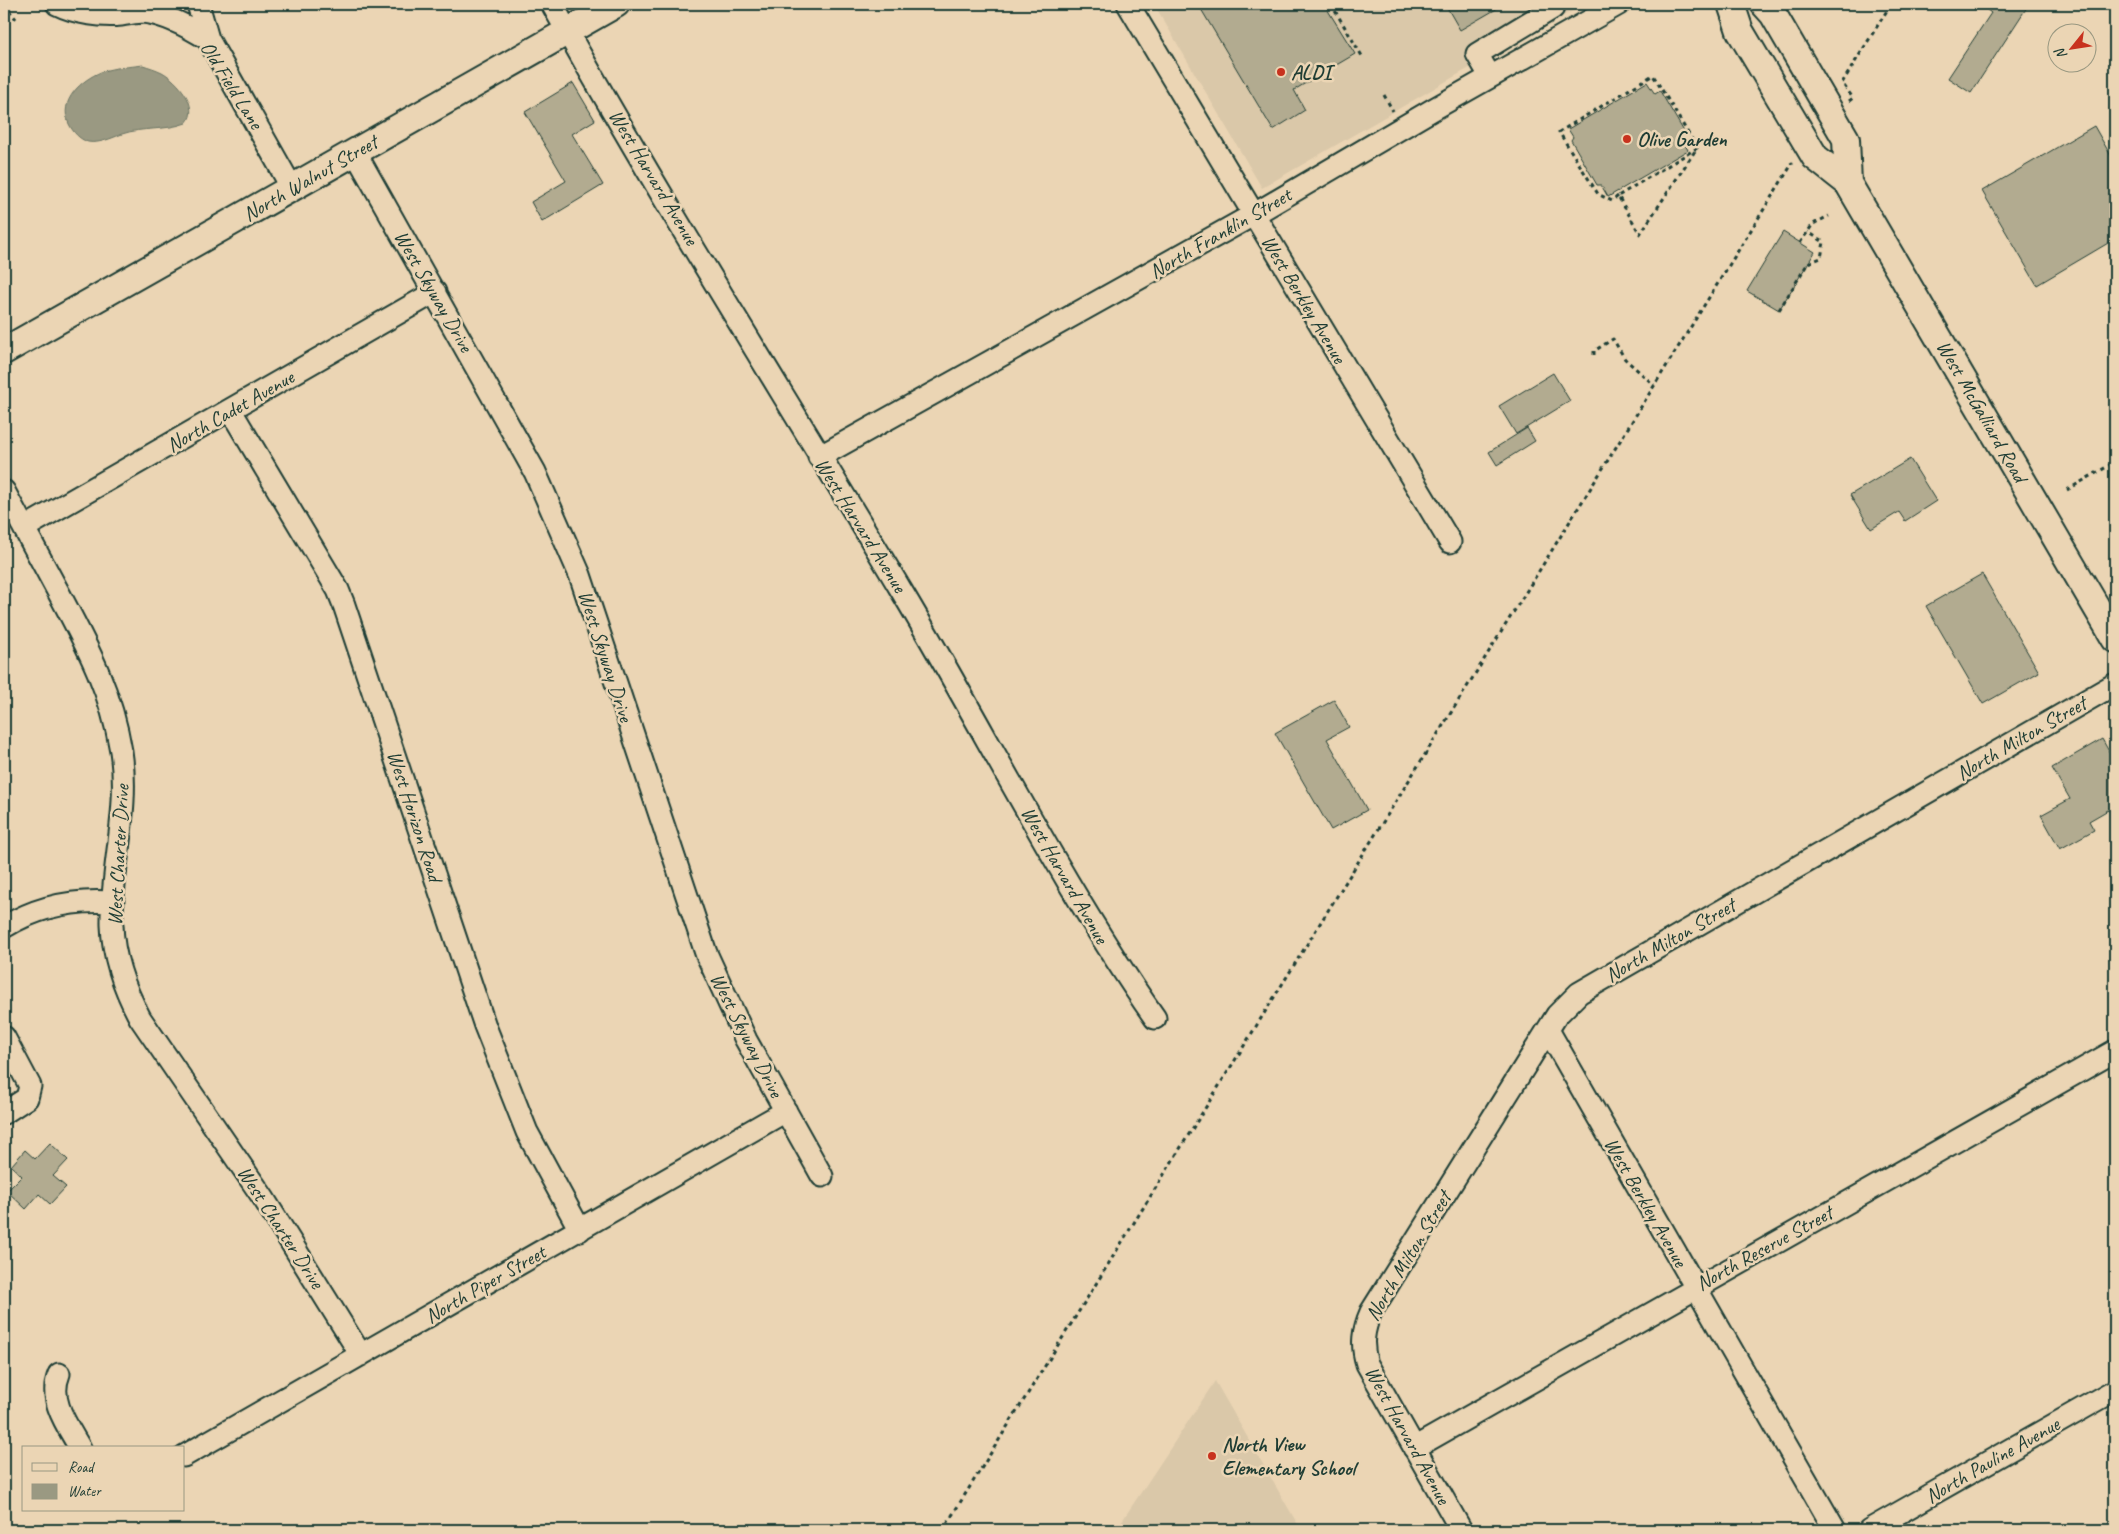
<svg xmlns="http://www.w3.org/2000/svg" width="2119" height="1534" font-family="Caveat,sans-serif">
  <rect width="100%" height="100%" fill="#ebd5b4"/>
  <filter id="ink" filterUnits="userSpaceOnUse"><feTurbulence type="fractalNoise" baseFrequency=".02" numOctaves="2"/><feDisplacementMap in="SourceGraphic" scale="10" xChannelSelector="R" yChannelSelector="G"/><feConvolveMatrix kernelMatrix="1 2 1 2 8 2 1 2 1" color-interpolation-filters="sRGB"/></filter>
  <g filter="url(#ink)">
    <path fill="#dac8a9" d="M1154,4H1585L1457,75L1262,188Z
      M1215,1381L1301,1530H1116Z"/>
    <path fill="#9a9982" stroke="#697463" d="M143,65C149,67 156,69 162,72C177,80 201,107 186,123C165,131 142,127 122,134C112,138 99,144 88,142C79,139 73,132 69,124C58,101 81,80 101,72C114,67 130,67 143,65Z"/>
    <path fill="#b2ab90" stroke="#1f3d34" d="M1198,4H1324L1355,54L1294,90L1305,110L1273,130Z
      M1445,4H1505L1460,30Z
      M1980,4H2029L1971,93L1948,78L1991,13Z
      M1647,82L1655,94L1660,91L1686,135L1681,138L1688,150L1608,197L1601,185H1597L1571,140L1573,137L1568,129Z
      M573,83L595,120L572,134L603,185L542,222L531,202L566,181L525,112Z
      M2094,126L2115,163V239L2037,285L1982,191Z
      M1783,232L1815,252L1779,310L1747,291Z
      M1553,373L1570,401L1516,434L1499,406Z
      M1527,428L1535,441L1497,465L1489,452Z
      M1910,459L1936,501L1905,521L1899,512L1871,529L1850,495Z
      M1982,574L2039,672L1983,704L1926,606Z
      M1334,700L1349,727L1327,739L1367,810L1331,830L1275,733Z
      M2102,739L2115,762V806L2089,821L2094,830L2060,849L2041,815L2070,799L2052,768Z
      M50,1143L68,1160L53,1176L66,1187L50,1204L39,1194L26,1209L7,1191L22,1176L11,1166L25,1150L35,1159Z"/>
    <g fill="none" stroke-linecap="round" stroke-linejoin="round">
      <defs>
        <path id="minor" d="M57,4C75,13 101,17 121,15C129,14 137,12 144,12C167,15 189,27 208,39L292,188
          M198,4L208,39
          M552,4C662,203 785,395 901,590C986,732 1060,882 1155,1018
          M1128,4L1450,542
          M1490,76L1477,54L1553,8
          M355,152L535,472L580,575L706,953L746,1040L822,1176
          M231,411L338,590L344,605L485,1026L527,1132L580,1230
          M819,457L1253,215L1432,110L1619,4
          M4,491C23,526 42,562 61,597C89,650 111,691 121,751C130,810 111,866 112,925C113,957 125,990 140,1018L264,1199L361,1355
          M24,528L435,292
          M4,927C38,906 73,899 113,902
          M1548,1030L1835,1530
          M4,1037L30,1086L27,1098L4,1113
          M59,1374C48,1400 67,1425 80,1448
          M1414,1448L2115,1051
          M184,1456L786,1111
          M1461,1530L1367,1364C1361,1345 1363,1330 1371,1312L1557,1015L1579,993L2115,684
          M1869,1530L2115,1390"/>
        <path id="major" d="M1731,4L1740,31L1815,157L1848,183L2115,639
          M1764,4L1773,14L1846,139L1848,183
          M4,351L616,4"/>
      </defs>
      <use href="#minor" stroke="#1f3d34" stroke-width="25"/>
      <use href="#major" stroke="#1f3d34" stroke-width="30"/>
      <path stroke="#1f3d34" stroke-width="3" stroke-dasharray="4 4" stroke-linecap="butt" d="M4,4L16,19
        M1331,4L1362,56
        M1384,95L1393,111
        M1849,101L1853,98L1842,83L1891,4
        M1618,196L1612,201L1598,194L1559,132L1653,75L1697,148L1640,234L1618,196L1697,148
        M1800,243L1813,224L1829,216
        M1779,310L1808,263L1821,258L1824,242L1808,232
        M1594,355V351L1613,339L1625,359L1654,385
        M2067,490L2115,462
        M943,1530L1792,164L1791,162"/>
      <use href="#minor" stroke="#ebd5b4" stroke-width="21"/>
      <use href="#major" stroke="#ebd5b4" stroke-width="26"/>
    </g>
  </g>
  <g fill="#c8321e" stroke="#ebd5b4" stroke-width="2">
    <circle cx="1281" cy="72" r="5"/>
    <circle cx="1627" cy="139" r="5"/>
    <circle cx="1212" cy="1456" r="5"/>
  </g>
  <g text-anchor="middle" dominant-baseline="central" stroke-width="5" stroke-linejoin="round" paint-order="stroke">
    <g font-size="21" font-weight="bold" fill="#1f3d34" stroke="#ebd5b4" text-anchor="start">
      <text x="1291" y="72">ALDI</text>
      <text x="1637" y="139">Olive Garden</text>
      <text x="1222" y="1444">North View<tspan x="1222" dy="24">Elementary School</tspan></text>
    </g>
    <g font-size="21" fill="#1f3d34" stroke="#ebd5b4">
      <text transform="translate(232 85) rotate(58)">Old Field Lane</text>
      <text transform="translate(654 177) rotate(59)">West Harvard Avenue</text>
      <text transform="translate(310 178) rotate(-30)">North Walnut Street</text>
      <text transform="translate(1220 233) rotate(-30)">North Franklin Street</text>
      <text transform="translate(434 291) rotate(60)">West Skyway Drive</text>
      <text transform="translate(1304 299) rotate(59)">West Berkley Avenue</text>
      <text transform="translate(230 411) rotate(-30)">North Cadet Avenue</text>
      <text transform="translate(1982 411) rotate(60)">West McGalliard Road</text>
      <text transform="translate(861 525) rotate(58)">West Harvard Avenue</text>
      <text transform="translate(606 656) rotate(72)">West Skyway Drive</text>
      <text transform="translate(2021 738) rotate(-30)">North Milton Street</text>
      <text transform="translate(415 816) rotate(72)">West Horizon Road</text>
      <text transform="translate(118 855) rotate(-87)">West Charter Drive</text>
      <text transform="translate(1065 875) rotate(60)">West Harvard Avenue</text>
      <text transform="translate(1670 940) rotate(-30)">North Milton Street</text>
      <text transform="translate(747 1035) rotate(63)">West Skyway Drive</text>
      <text transform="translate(1646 1202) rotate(60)">West Berkley Avenue</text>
      <text transform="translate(281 1227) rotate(57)">West Charter Drive</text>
      <text transform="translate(1764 1248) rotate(-29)">North Reserve Street</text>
      <text transform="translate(1408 1256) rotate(-59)">North Milton Street</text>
      <text transform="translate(485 1284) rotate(-30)">North Piper Street</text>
      <text transform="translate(1408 1435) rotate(61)">West Harvard Avenue</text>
      <text transform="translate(1992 1460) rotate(-30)">North Pauline Avenue</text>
    </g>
  </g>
  <rect width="2119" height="1534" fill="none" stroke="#ebd5b4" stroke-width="20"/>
  <rect x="10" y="10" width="2099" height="1514" fill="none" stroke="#1f3d34" stroke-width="2" filter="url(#ink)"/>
  <rect x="22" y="1446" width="162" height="65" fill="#ebd5b4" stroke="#999881"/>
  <rect x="32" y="1463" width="25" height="8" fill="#ebd5b4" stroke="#999881"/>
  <text x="68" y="1472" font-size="15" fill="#1f3d34">Road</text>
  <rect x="32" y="1484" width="25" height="15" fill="#9a9982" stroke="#999881"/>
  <text x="68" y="1496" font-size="15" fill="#1f3d34">Water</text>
  <g transform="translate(2072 48) rotate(240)"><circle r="24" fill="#ebd5b4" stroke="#999881"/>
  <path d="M0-4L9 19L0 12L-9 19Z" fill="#c8321e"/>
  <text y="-8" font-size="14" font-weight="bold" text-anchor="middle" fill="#1f3d34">N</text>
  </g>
</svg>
